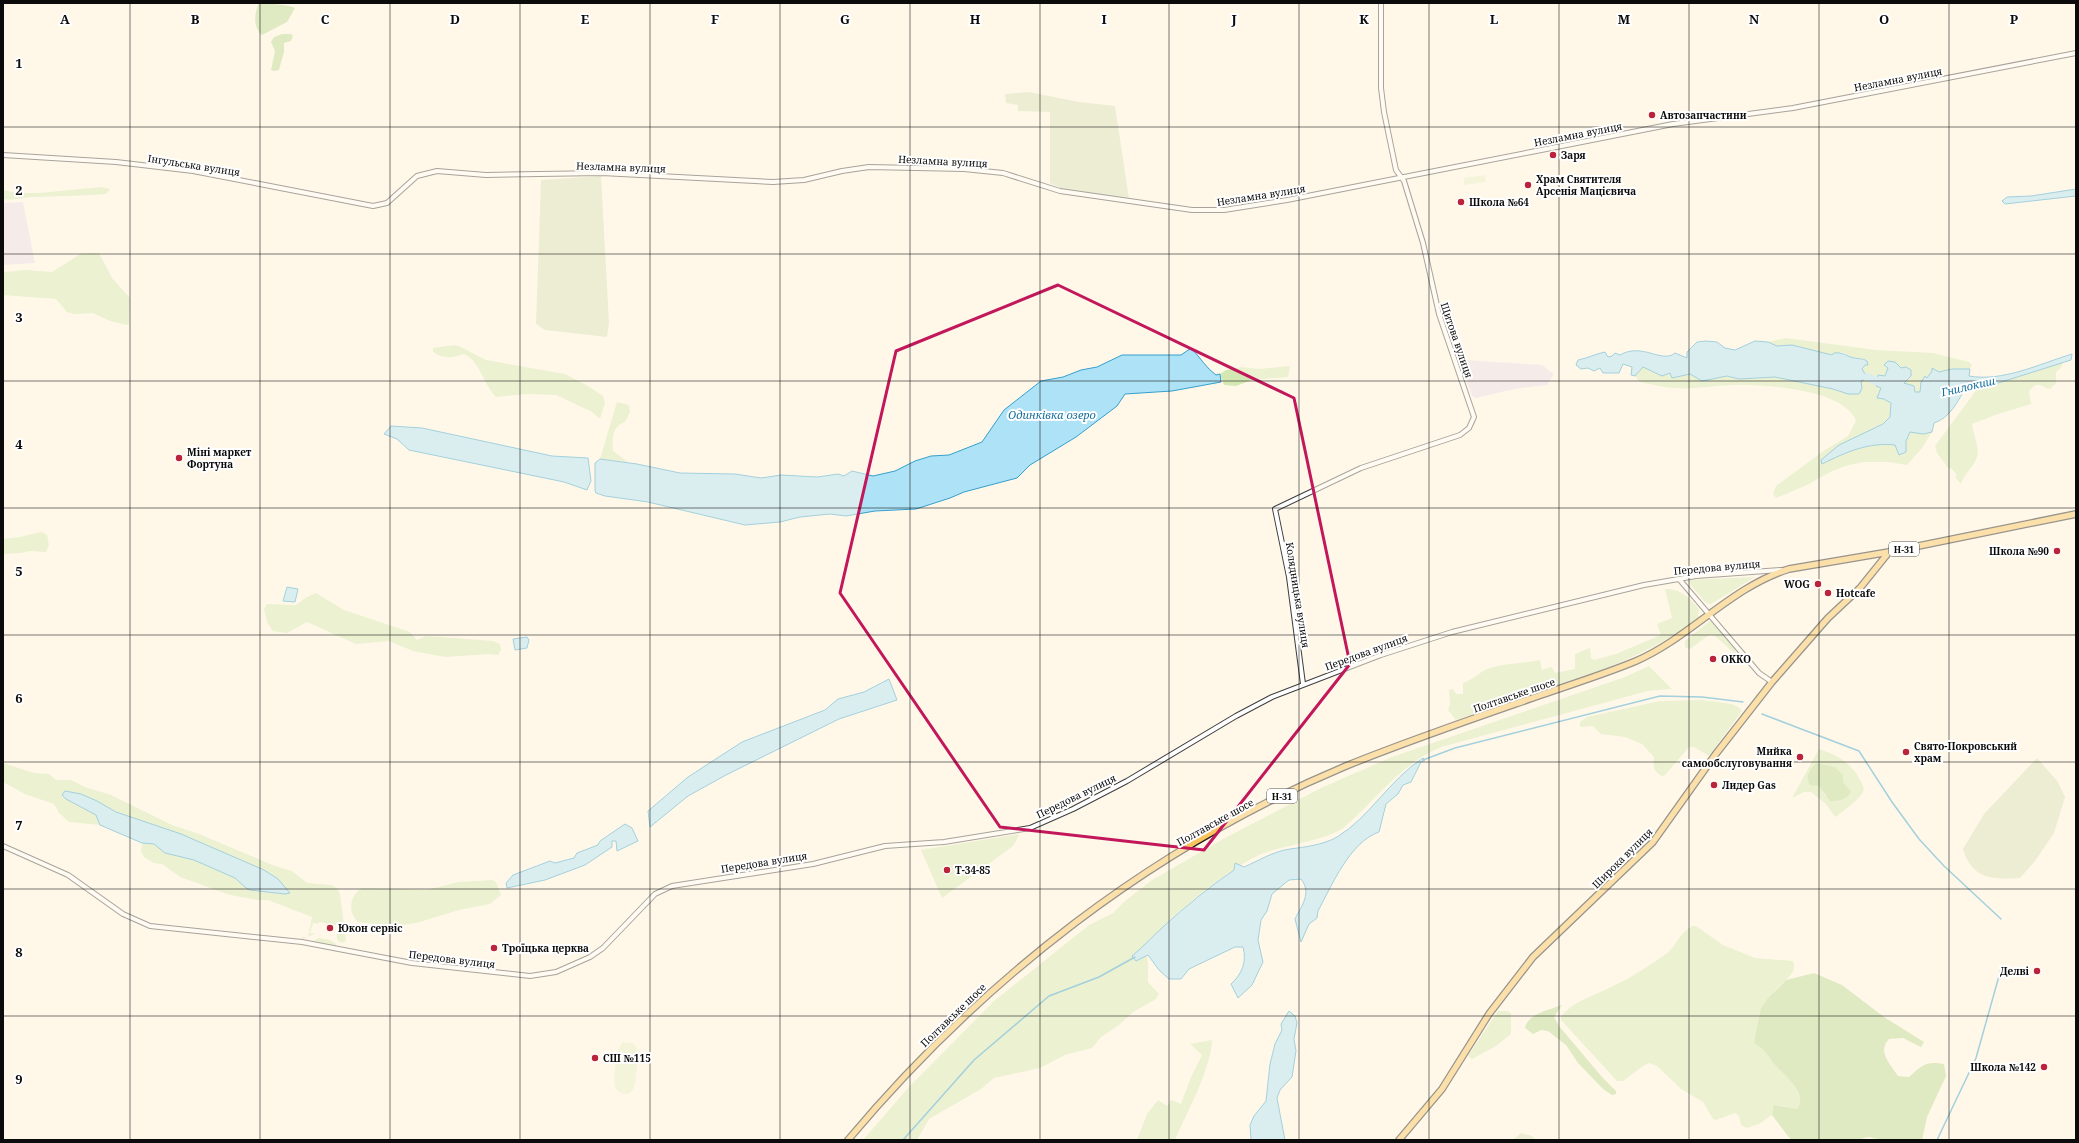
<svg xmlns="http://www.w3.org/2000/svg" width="2079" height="1143" font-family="'Noto Serif',serif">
  <rect width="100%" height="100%" fill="#fff8e9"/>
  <path fill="#e8deea" d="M23,202L35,263L3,265V203Z
    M1466,360L1542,365L1554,374L1547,385L1514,389L1476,398L1472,396L1459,361Z"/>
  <path fill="#d4e8b3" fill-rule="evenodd" d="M101,187L110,189L106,194C81,196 56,196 31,197C21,198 13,201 3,199V190L18,193H40Z
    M82,253H99L112,278L130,298L129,324L127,325L110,321L93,313L74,314L67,312L56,299L3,295V273L5,272L26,270L52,272Z
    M1786,338L1876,350L1933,353L1969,362L1972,365L1970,369H1952L1939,372L1932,371L1927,379L1925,376L1920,392H1915L1903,383L1906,379V367L1901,368L1895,362L1888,368L1885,376H1878L1876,385L1881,388L1884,399L1891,403L1890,417L1883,424L1839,446L1822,460L1823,463C1846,452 1869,442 1895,445L1899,455L1906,452V441L1910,431L1923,434L1932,432L1922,448L1907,465L1888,462H1864L1849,465L1832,471L1807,485L1776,498L1773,494L1776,486L1825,450L1848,436L1856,421C1845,389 1763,384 1735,385C1714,385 1694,390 1673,388C1662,387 1651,384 1640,382L1635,376L1643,367L1651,371L1671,373L1672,378L1690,374L1702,381L1727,376L1739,379L1775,377L1833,389L1848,394L1861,381L1862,369L1865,365L1863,358H1853L1842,352L1832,356L1792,345L1777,346L1768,342Z
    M455,345C467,349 475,355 486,360L565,374L588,386L603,396L605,403L600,419L592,412L556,395L526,394L496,397C483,384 481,362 464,354C453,358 442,359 433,352V348Z
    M2063,362L2061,368L2056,372V383L2050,389C2039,386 2039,380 2029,391L2031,404L1998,414L1972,424C1974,439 1983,451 1973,465C1968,472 1963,477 1961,484L1955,477L1957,475L1951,468L1949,469L1937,453L1935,446L1980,385H1992Z
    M1290,366L1288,377L1252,380L1236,386L1224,385L1220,374L1226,370L1242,367L1259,369Z
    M617,402L629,405L630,412L625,422C612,426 612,438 613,451L628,462L600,459Z
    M41,532L47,535L49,545L46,552L29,551L21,553L3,554V539L20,537Z
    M1755,577L1711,604L1706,603L1688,582L1690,580Z
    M1665,589C1681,589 1689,597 1699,609L1698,619C1627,670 1538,692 1456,720L1448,710L1450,705L1449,690L1453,689L1456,694H1463V683C1473,680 1478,673 1487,669C1505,663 1522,664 1540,660L1542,670L1552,667L1555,673L1575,669V654L1590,648L1591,658L1594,660L1616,654L1661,635L1657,624L1672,618Z
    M316,593L344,610L410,632L417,640L426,636L493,641L500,644L501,650L498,655L489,654L445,657L413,651L389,641L356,644L307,622L287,633L273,631L267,622L264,609L267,604L296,605L307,597Z
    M1711,620C1717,622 1730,642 1736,649L1735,654L1714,635H1709L1690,649L1685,647V641Z
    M1649,666L1672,689L1648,691L1441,747C1397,766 1377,800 1342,829C1319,842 1289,844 1264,853C1230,866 1168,918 1145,946L1148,963V982L1159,994L1156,999L1133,1012L1119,1025L1101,1037L1092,1048L1065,1055L1040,1068L994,1078L981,1089L929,1119L917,1140H863L908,1088L994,1001L1089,925L1113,913L1125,901L1152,880L1227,837L1321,788L1392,757L1625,677Z
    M1702,700C1712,702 1739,702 1742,711L1709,756L1694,747H1689L1665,775L1662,776C1653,771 1653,767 1654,757L1642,744L1625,737L1601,734L1593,726L1580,727V722L1587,717L1660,701Z
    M1819,749C1837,755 1852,763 1860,780C1862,784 1865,787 1863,792C1861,798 1841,813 1835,817L1826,804L1811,792H1804L1792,798ZM1817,763L1835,767L1843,775V782L1851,791L1825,796L1821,788L1808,773L1812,766Z
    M3,763L34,773L49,774L56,780H71L85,787L111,795L172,825L199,834L275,866L292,871L307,883L331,885L337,888L340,894L346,941L341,943L337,939V934H340L342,927L337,924L336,925L319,922L318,924L313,923L310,933L315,934L302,939V937H308L312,917L268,900H258L230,895L180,877L162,864L154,863L145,858L141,852L142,843L100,825L69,822L59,813L54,804L25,794L3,782Z
    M1020,834L1013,846L942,898L921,850Z
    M492,880L496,882L501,895L490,904L459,910L416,923L396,926L358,922C347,912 350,895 362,888L427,890L458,882Z
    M1693,926H1696L1723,945L1755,958L1793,961C1799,976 1777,984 1773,993C1768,1003 1766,1037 1764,1049C1768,1054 1771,1060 1775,1065C1784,1076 1809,1093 1797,1109L1775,1105L1772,1115L1759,1124L1747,1128L1741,1125L1739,1116L1735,1113L1716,1120L1713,1119L1703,1102L1681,1089L1657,1066L1649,1063L1643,1066L1623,1081H1617L1561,1020V1017C1572,1001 1596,995 1613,986C1631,978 1650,965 1666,954C1677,946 1679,932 1693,926Z
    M319,938L330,940L336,944V946L313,941Z
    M1498,1011H1507L1511,1013V1034L1496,1046L1472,1059L1468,1056Z
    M1212,1040C1211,1069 1187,1112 1175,1140H1137L1147,1114L1158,1100L1167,1106L1171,1100L1181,1104L1191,1077L1202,1055L1190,1044Z"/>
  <path fill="#bad993" d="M259,3C265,3 291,5 295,8L287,22L262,35C253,28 254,13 259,3Z
    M282,34H291L293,36L291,41L284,43V52L279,70L274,71L271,70L275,51L271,42L274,37Z
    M1817,763L1835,767L1843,775V782L1851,791C1848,800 1838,801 1830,801L1819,786L1810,785C1805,776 1809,768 1817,763Z
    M1814,973L1842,985L1884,1017L1924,1042L1921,1047L1903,1038L1889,1039C1877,1052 1890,1064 1898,1076L1909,1077C1922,1065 1926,1061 1944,1064L1946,1076L1927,1117L1922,1140H1882L1869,1137L1856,1140H1791L1772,1115L1774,1105L1797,1109C1809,1093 1784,1076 1775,1065C1767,1055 1766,1050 1754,1043L1761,1008L1768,998L1786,980Z
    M1562,1005L1554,1017L1559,1026L1602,1077L1616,1091V1094L1612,1095L1603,1089L1578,1063L1566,1045L1548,1031L1541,1030L1533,1034L1525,1028C1528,1013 1550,1010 1562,1005Z"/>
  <path fill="#d7dfbb" d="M1029,92L1079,102L1115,106L1129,199L1061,188L1050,183V112L1018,111V105L1006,103L1005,94Z
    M601,176L609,323L607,337L545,330L536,324L541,180Z
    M2037,758L2058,782L2065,797L2054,833L2035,861L2020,878C1992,880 1972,879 1963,849L1984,814Z
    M1521,1133L1532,1136L1536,1140H1513Z"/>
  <path fill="#e5f0c5" d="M1485,175L1486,182L1464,185V178Z
    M623,1042L633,1043C640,1049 637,1058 637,1066C636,1075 637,1100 621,1093C619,1092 616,1090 615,1087C613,1078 616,1047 623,1042Z"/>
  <path fill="#aee2f6" stroke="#34a0cd" d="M2076,189V196L2005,204L2002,201L2007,197L2031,196Z
    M1706,341L1717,342L1725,348L1735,350L1755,341L1768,342L1777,346L1792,345L1832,355L1834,353C1843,352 1846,356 1854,358C1859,359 1862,358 1867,361L1868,365H1865L1862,369L1867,377L1866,379L1861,381L1862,388L1859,394H1848L1833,389L1775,377L1739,379L1727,376L1702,381L1690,374L1672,378L1670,373L1662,376L1643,367L1635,376L1631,375L1632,367L1623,364L1619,373H1603L1600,368L1594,371L1588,368L1581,369L1576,365L1578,360C1588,358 1595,354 1605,352L1608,357L1612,356L1615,353L1620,355C1642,342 1662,364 1675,353L1687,358V352L1697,342Z
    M1191,348C1200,357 1206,368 1216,375L1220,374L1221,382L1172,391L1125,394L1117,406L1076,437L1030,465L1017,478L964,492L950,498L916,509L875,511L846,516L830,514L800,517L780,522L745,525L648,502L605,496L596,493L595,490V463L600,459L637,464L680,473L735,474L761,478L781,475L817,477L838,474L844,476L852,471L873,476L895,471L915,461L931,456L949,455L982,442L1004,410L1041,381L1063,377L1081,370L1097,367L1122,355H1181Z
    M2072,354L2071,360L1992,385L1966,387C1958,401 1950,418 1934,423L1932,432L1923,434L1910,432L1906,441V452L1899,455L1895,445C1869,442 1846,452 1822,464L1821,460L1839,445L1883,424L1890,417L1891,403L1884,399L1877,398L1881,388L1876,386L1878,375L1885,376L1888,368L1884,365L1888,361L1895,362L1901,368L1906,367L1911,370V376L1904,383L1914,386L1915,392H1920L1921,382L1925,376L1927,378L1932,371V368L1939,372L1952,369H1970L1969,376C2003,382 2039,364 2072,354Z
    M391,426L422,428L552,456L588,458L591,481L587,490L564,482L409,450L397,439L384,434Z
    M287,587L298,589L295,602L283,601Z
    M527,637L529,640L527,648L515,650L513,639Z
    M889,679L897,700L839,719L726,775L688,796L650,827L648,811L688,777L742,742L825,710L838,699L864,692Z
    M1423,758L1425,760L1421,762L1411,782L1403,785L1398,794L1386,804L1379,832C1350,842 1332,885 1318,911L1317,918L1309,924L1301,942L1295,919C1302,905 1312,893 1301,879L1289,880L1272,894L1267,911L1261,920L1258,940L1263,962L1252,985L1238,998L1231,984C1242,974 1247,962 1243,947H1235L1189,969L1181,979H1169L1159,970L1148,955L1136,961L1132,956C1143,947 1153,936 1164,926C1186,906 1209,887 1234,870L1235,863L1244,867C1258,861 1274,851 1290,849C1305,847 1323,845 1337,837C1369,818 1390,779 1423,758Z
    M65,791L81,794L97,801L116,812L181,834L264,870L278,879L290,893L285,894L250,890L246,888L235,878L194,860L165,853L154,844L142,843L100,825L96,815L66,799L62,795Z
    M625,824L632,828L638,841L617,851L616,841H612V847L585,865L545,880L507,888L506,883L513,875L550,861L555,863L574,858L577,853L598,845L600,841Z
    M1289,1011L1295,1016L1297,1023L1294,1039L1296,1051L1292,1077L1280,1090L1277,1098L1285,1140H1251L1250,1125L1254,1116L1266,1101L1270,1064L1275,1044L1282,1030L1281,1024Z"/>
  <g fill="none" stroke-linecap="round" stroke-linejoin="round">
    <path stroke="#34a0cd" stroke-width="1.5" d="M1762,714L1859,751L1892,802L1919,839L1944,866L2001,919
      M1423,760L1455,748L1660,696L1702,697L1743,702
      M903,1140L974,1060L1049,996L1099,977L1135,957
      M1937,1140L1976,1058L2001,969"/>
    <path stroke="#aee2f6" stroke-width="8" d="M1867,377L1886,385"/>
    <defs>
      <path id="minor" d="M3,155L116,162L193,171L373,206L387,203L417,176L437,171L486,175L602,173L773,182L804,180L842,171L869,167L964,169L1003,173L1060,191L1192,210H1224L1287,200L1673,124L1793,108L2076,53
        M1679,579L1759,673L1772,682
        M1303,684L1289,577L1275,509L1361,468L1460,435L1469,428L1474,417L1439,314L1423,243L1404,181L1396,170L1384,112L1381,88V3
        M3,846L68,875L123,914L150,926L302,942L412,963L530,976L556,972L590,957L603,948L655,894L672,886L813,864L885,846L944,842L1030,828L1073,809L1127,781L1236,716L1272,697L1381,655L1452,632L1644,585L1696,576L1781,570"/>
      <path id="major" d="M848,1140C983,979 1152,847 1346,766C1410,740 1475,718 1541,695C1572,684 1605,674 1636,661C1691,637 1731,587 1789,569L1889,552L2076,514
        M1399,1140L1442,1089L1489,1014L1533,957L1653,842L1715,755L1772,682L1828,618L1860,588L1889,552"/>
    </defs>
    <use href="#minor" stroke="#3e3e3e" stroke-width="6"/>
    <use href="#major" stroke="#1c1c1c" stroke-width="8"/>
    <use href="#minor" stroke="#fff" stroke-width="4"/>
    <use href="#major" stroke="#f9c35e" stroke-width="5.5"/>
  </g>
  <path d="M0 0H2079V1143H0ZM1058,285L1294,398L1350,664L1204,850L1000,827L840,593L896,351Z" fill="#fff8e9" fill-opacity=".55" fill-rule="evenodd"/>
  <path fill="none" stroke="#c2185b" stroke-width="3" stroke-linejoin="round" d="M1058,285L1294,398L1350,664L1204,850L1000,827L840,593L896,351Z"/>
  <path fill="none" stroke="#0b0b0b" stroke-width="1" stroke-opacity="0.55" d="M130,3V1140M260,3V1140M390,3V1140M520,3V1140M650,3V1140M780,3V1140M910,3V1140M1040,3V1140M1169,3V1140M1299,3V1140M1429,3V1140M1559,3V1140M1689,3V1140M1819,3V1140M1949,3V1140M3,127H2076M3,254H2076M3,381H2076M3,508H2076M3,635H2076M3,762H2076M3,889H2076M3,1016H2076"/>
  <g fill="#ba233a" stroke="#fff" stroke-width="1.5">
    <circle cx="1652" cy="115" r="4"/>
    <circle cx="1553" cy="155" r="4"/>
    <circle cx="1528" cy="185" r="4"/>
    <circle cx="1461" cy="202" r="4"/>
    <circle cx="179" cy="458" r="4"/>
    <circle cx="2057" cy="551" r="4"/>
    <circle cx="1818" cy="584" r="4"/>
    <circle cx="1828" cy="593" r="4"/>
    <circle cx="1713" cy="659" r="4"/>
    <circle cx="1906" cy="752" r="4"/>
    <circle cx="1800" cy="757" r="4"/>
    <circle cx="1714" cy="785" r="4"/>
    <circle cx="947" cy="870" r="4"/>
    <circle cx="330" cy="928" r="4"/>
    <circle cx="494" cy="948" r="4"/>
    <circle cx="2037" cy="971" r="4"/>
    <circle cx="595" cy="1058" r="4"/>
    <circle cx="2044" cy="1067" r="4"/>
  </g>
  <g text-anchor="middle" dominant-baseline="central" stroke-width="4" stroke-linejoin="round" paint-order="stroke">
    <g fill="#fff" stroke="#545454" stroke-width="1">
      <rect x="1889" y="542" width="30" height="14" rx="3"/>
      <rect x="1267" y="789" width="30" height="14" rx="3"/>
    </g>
    <g font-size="9" font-weight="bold" fill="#0b0b0b">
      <text x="1904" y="549">Н-31</text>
      <text x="1282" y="796">Н-31</text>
    </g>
    <g font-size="10" fill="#0b0b0b" stroke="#fff">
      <text transform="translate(1898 79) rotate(-11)">Незламна вулиця</text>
      <text transform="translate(1578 134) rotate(-11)">Незламна вулиця</text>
      <text transform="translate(943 161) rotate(3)">Незламна вулиця</text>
      <text transform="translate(194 165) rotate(9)">Інгульська вулиця</text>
      <text transform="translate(621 167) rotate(2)">Незламна вулиця</text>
      <text transform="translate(1261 195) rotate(-9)">Незламна вулиця</text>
      <text transform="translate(1457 340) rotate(71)">Щитова вулиця</text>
      <text transform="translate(1717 567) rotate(-5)">Передова вулиця</text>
      <text transform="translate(1298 595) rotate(81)">Колядницька вулиця</text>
      <text transform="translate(1366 652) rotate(-20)">Передова вулиця</text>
      <text transform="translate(1514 695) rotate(-19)">Полтавське шосе</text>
      <text transform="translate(1076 796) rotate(-26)">Передова вулиця</text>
      <text transform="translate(1215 822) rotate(-29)">Полтавське шосе</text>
      <text transform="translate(1622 858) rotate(-45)">Широка вулиця</text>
      <text transform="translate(764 862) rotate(-9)">Передова вулиця</text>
      <text transform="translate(452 959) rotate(7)">Передова вулиця</text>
      <text transform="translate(953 1015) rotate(-44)">Полтавське шосе</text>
    </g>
    <g font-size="10" font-weight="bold" fill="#0b0b0b" stroke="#fff" text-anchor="start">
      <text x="1660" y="115">Автозапчастини</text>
      <text x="1561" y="155">Заря</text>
      <text x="1536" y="179">Храм Святителя<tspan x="1536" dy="12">Арсенія Мацієвича</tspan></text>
      <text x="1469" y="202">Школа №64</text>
      <text x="187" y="452">Міні маркет<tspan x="187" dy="12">Фортуна</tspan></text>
      <text x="2049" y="551" text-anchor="end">Школа №90</text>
      <text x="1810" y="584" text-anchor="end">WOG</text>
      <text x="1836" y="593">Hotcafe</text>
      <text x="1721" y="659">ОККО</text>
      <text x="1914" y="746">Свято-Покровський<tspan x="1914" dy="12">храм</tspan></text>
      <text x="1792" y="751" text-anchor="end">Мийка<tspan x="1792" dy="12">самообслуговування</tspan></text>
      <text x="1722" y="785">Лидер Gas</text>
      <text x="955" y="870">Т-34-85</text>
      <text x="338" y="928">Юкон сервіс</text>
      <text x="502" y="948">Троїцька церква</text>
      <text x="2029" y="971" text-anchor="end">Делві</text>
      <text x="603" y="1058">СШ №115</text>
      <text x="2036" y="1067" text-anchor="end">Школа №142</text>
    </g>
    <g font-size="11" font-style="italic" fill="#156f9c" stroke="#fff">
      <text transform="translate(1968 386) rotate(-13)">Гнилокиш</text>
      <text x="1052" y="414">Одинківка озеро</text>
    </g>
  </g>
  <g font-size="13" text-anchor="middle" font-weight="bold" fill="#0b0b0b" stroke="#fff" stroke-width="4" stroke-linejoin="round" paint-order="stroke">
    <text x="65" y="24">A</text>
    <text x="195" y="24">B</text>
    <text x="325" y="24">C</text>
    <text x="455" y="24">D</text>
    <text x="585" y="24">E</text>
    <text x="715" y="24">F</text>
    <text x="845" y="24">G</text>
    <text x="975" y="24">H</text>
    <text x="1104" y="24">I</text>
    <text x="1234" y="24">J</text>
    <text x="1364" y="24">K</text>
    <text x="1494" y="24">L</text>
    <text x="1624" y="24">M</text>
    <text x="1754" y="24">N</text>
    <text x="1884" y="24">O</text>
    <text x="2014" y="24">P</text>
    <text x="19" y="68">1</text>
    <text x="19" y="195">2</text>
    <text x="19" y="322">3</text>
    <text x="19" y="449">4</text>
    <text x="19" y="576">5</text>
    <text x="19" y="703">6</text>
    <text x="19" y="830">7</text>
    <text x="19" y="957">8</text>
    <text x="19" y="1084">9</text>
  </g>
  <rect width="2079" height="1143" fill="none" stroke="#0b0b0b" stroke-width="8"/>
</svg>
